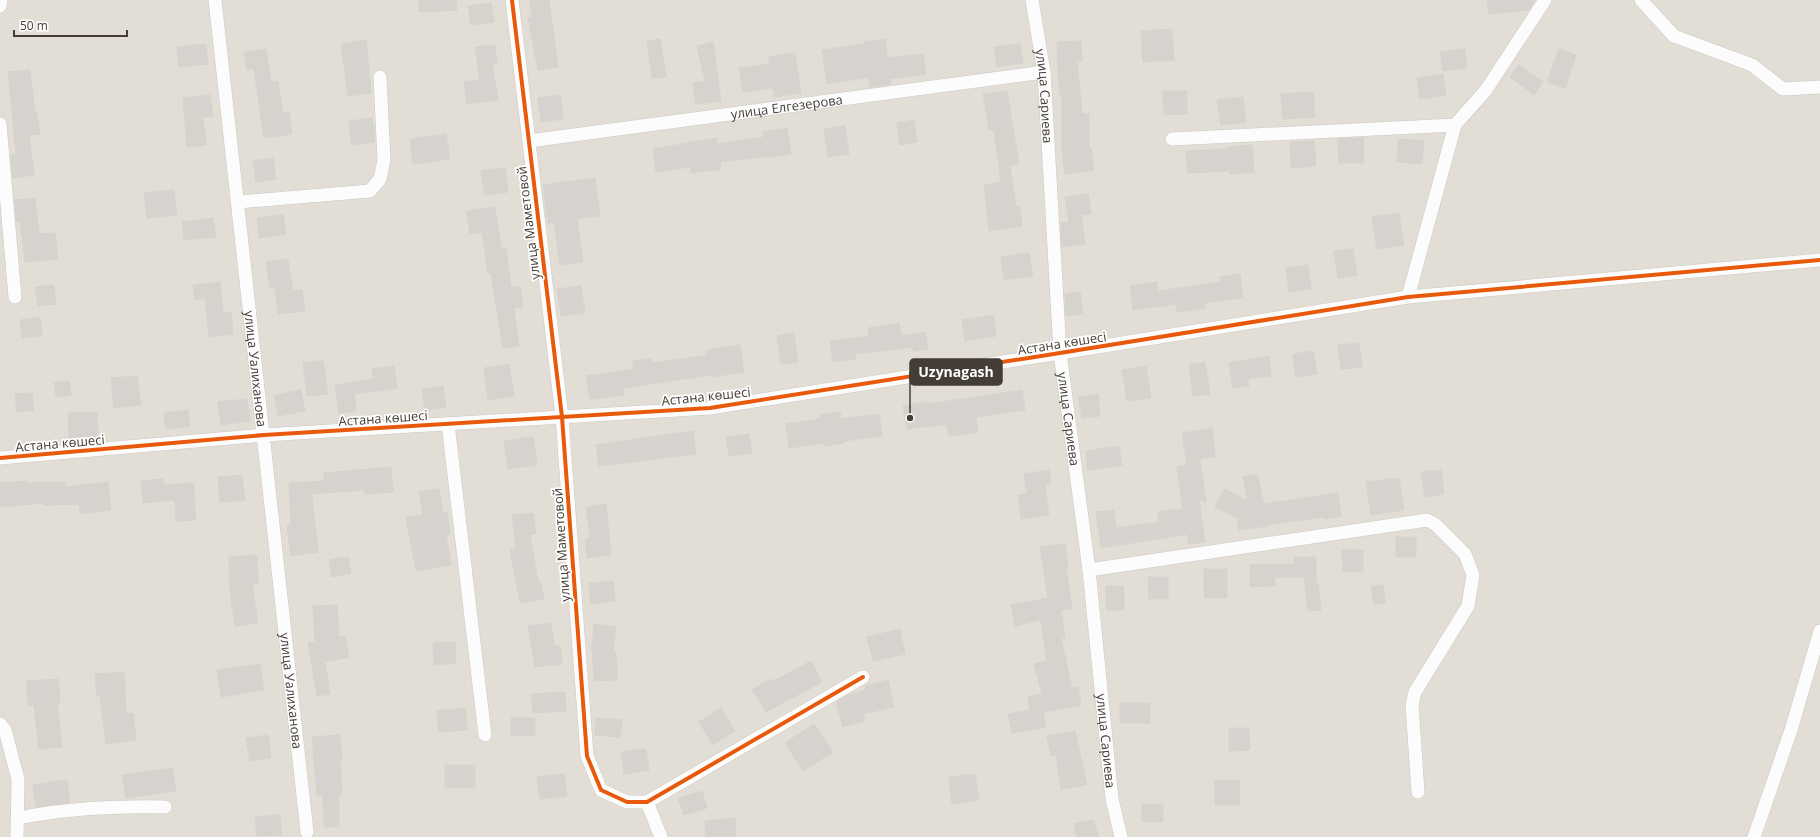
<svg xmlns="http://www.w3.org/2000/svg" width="1820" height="837" font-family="'Open Sans',sans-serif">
  <rect width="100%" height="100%" fill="#eeece8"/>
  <path fill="#e2ded5" d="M0,0H1820V837H0Z"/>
  <path fill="#d6d3cf" stroke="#d6d3ce" d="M419,0H456L457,10L419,12Z
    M530,0H549L558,67L538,70L528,18L532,17Z
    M1487,0H1535L1529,10L1489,14Z
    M491,3L494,22L471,25L468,6Z
    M1172,29L1174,60L1143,62L1141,31Z
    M660,39L666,77L652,78L647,41Z
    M885,39L887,58L923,54L926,74L890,79L891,84L870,87L869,77L827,84L822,50L864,44V42Z
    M366,40L371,93L348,96L341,44Z
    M1081,41L1082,62H1077L1082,114H1089V147H1091L1094,170L1065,174L1062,151V95H1060L1058,73L1057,42Z
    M713,42L721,101L696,104L693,83L705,81L697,46Z
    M206,44L208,64L179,67L177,47Z
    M1020,44L1023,63L997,67L994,47Z
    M495,45L497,63L492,64L498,100L467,104L464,82L480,80L475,47Z
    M266,49L271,82L278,81L283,113L289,112L292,134L264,138L254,69L247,70L244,52Z
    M1465,49L1467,68L1443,71L1440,52Z
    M1559,49L1576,55L1565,88L1547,82Z
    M795,53L801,93L774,97L773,88L743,92L739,68L769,64V57Z
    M1519,65L1543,82L1534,95L1510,77Z
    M30,70L35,113H37L40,134L29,135L34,175L13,178L11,154H16L8,72Z
    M1443,74L1446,95L1420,99L1417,78Z
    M1007,91L1019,164L1010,165L1016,207H1020L1022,226L989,231L984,185L1001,182L994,130H989L983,94Z
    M1163,91H1187V114L1164,115Z
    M1313,92L1315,117L1283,119L1281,94Z
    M210,95L213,116L203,117L206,145L187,147L183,98Z
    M560,95L563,119L541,122L538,98Z
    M1243,97L1246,122L1221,125L1217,100Z
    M372,118L375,142L352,145L349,121Z
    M914,120L917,142L900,145L897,123Z
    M845,126L849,154L828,157L824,129Z
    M787,128L791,154L767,158V156L720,162L721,169L691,173L690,167L656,172L653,149L717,138V144L764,137L763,132Z
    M446,134L450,159L413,164L410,139Z
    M1363,138L1364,163H1339L1338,139Z
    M1399,139L1424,141L1422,164L1397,162Z
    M1314,141L1316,166L1291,168L1290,142Z
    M1252,145L1254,172L1230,174L1229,171L1188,173L1186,151L1227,149V147Z
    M273,158L276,179L256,182L253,161Z
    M505,168L508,192L485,195L481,171Z
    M595,178L600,216L577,219L583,262L560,265L554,222L548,223L543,185Z
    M174,190L177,215L147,218L144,193Z
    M1088,194L1091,214L1081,215L1085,244L1062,247L1061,223L1069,222L1065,197Z
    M35,198L39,234L55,233L58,259L25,262L20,221H16L15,200Z
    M495,207L501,248H506L511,287L520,286L523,307L514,308L519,346L503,348L491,273H488L482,232L470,234L466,211Z
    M1399,213L1404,245L1377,249L1372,217Z
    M283,215L286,234L259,238L257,218Z
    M213,218L216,237L184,240L182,222Z
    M1353,249L1357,275L1338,278L1334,251Z
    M1029,253L1033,276L1004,280L1001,257Z
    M288,259L293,291L302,290L305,311L278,314L275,288H270L266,262Z
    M1308,265L1311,289L1289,292L1286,268Z
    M1240,274L1243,298L1204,303L1205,308L1177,312L1176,304L1133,310L1130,286L1157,282L1158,291L1221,282L1220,277Z
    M220,282L223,313L231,312L233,334L209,337L205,298L195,300L193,285Z
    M54,285L56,304L38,306L35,287Z
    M581,286L585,313L561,316L557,289Z
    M1080,292L1083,314L1066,316L1065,294Z
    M993,315L996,336L965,341L962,320Z
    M40,317L42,336L22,338L20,320Z
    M899,323L901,336L925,332L928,349L914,351L913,347L855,354L856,359L833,362L830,341L869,336L868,328Z
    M794,333L798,362L781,364L777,336Z
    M1359,343L1362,367L1341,369L1338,345Z
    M740,345L744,372L711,377L710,375L623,388L624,395L590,399L586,376L634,369L632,361L651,359L652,363L708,355L707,350Z
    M1313,351L1317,374L1296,377L1293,354Z
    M1269,356L1271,376L1248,379L1249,386L1233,388L1229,363Z
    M323,361L328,394L307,396L303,363Z
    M1205,362L1210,394L1193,396L1189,365Z
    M509,364L514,396L488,400L484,368Z
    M394,366L397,388L354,394L356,411L339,413L335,385L373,379L372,369Z
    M1146,366L1151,398L1127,401L1122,370Z
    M137,376L141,405L114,408L111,378Z
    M69,381L71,395L56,397L54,383Z
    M443,386L446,407L425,410L422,389Z
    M301,390L305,411L278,416L274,395Z
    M1022,390L1025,410L976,417L978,432L949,436L947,424L907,429L903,406L926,402L927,404Z
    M32,393L34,410L17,412L15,394Z
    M1098,394L1100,416L1082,418L1078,397Z
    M247,399L250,421L221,425L218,402Z
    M188,410L190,426L166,429L164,413Z
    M97,412L98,439H69L68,413Z
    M840,412L841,419L879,414L882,436L844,441V443L824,446V443L789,448L786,424L820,419V415Z
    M1212,428L1215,457L1200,459L1206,503L1199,499L1205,542L1189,544L1187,534L1101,548L1096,512L1114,510L1116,528L1159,522L1158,512L1183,509L1177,467L1187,465L1182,433Z
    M693,431L696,454L599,466L596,445Z
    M749,434L752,453L729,456L726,437Z
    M533,437L537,465L508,469L504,441Z
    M1119,446L1122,465L1088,470L1086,451Z
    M391,467L393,492L365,494V490L312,494L318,552L291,556L287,526L291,525L289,483L324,481V473Z
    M1049,470L1051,484L1045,485L1049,515L1021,519L1018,495L1027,494L1024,474Z
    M1441,470L1444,494L1425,497L1421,472Z
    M1257,474L1264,504L1338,493L1341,516L1324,519V517L1267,525V526L1239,530L1237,518L1215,507L1224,489L1248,501L1243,477Z
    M242,475L245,500L220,502L218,477Z
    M1399,478L1404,510L1371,515L1366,482Z
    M163,479L164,485L193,483L196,520L176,521L175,500L143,503L141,481Z
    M26,481L27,483L65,482V487L108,482L111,510L80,514L79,504L44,505L43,503L0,507V483Z
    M439,489L443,513L447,512L450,534H446L451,565L416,571L406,517L423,515L419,492Z
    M606,504L611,555L587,558L585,539L590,538L586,507Z
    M533,513L536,534L530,535L538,583H541L544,599L520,603L510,549L516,548L512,515Z
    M1396,537H1416V557H1396Z
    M1065,544L1068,567H1066L1072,609L1061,610L1065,638H1061L1072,688L1078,687L1081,705L1043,712L1046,727L1012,733L1008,714L1030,710L1028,697L1042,694L1034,664L1047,661L1041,620L1015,626L1011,605L1048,598L1040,547Z
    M1342,550H1363V572H1343Z
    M257,555L258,583H252L258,623L235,626L230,592L229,557Z
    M348,557L351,573L332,577L329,560Z
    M1294,557H1316V584L1318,583L1321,610L1308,611L1304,577H1275V586L1250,587V564H1294Z
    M1204,569H1227V598H1204Z
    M1148,577H1168V599H1149Z
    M613,581L615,601L591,604L589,583Z
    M1383,585L1385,603L1374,604L1371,587Z
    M1106,586H1124V610H1106Z
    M337,605L339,637L345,636L349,657L325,662L330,694L317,696L308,643L315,642L313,606Z
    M551,623L554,646L560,645L562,664L535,667L528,626Z
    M594,624L616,627L613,652H616L617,680L594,681L592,648Z
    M900,629L905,654L873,661L867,637Z
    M455,642L456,663L434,665L433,643Z
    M811,661L822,682L766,712L752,690L770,679L772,682Z
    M260,664L264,690L221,697L217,670Z
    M124,672L126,714L133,713L136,740L106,744L100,696H97L95,674Z
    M58,679L60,703H57L62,747L39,749L34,705H28L27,681Z
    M888,680L894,707L863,714L865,721L843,727L836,702L846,696L866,690L865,686Z
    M565,692L566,711L533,713L531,694Z
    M1120,703H1150V723H1120Z
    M465,708L467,730L439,732L437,711Z
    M721,708L735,731L713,745L699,722Z
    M511,718H535V735L511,736Z
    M596,718L622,720L620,737L595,735Z
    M814,724L833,752L803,771L785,743Z
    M1229,728H1249L1250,750L1229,751Z
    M1075,731L1087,785L1061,789L1056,755L1051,756L1047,736Z
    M268,735L271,758L250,761L246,738Z
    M340,735L342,759L340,760L342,794H339V827H324L323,795L317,796L312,737Z
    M646,749L649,770L624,774L621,752Z
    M445,765H475V788H445Z
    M172,768L176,791L126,798L122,775Z
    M564,774L567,796L540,799L537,777Z
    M975,774L979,800L952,804L949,777Z
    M67,780L70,802L36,807L33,785Z
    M1215,780H1239L1240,805H1215Z
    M702,791L707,808L684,815L678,798Z
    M1142,804H1163V822H1142Z
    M280,815L282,835L257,836L255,817Z
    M735,818L736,837H706L705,821Z
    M1094,820L1098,837H1077L1074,824Z"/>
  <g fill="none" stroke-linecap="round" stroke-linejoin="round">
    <defs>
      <g id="street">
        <path id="s1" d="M215,0L307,832"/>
        <path d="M512,0L562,417L587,756L601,790L627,802H647L863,677"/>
        <path id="s2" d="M1032,0L1044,72L1060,353L1089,570L1112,799L1121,837"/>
        <path d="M1641,0L1674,36L1752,65L1783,89L1820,87"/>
        <path d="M0,6L1,0"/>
        <path d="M0,124L15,297"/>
        <path d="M1172,139L1455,125"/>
        <path id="s3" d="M529,141L1044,72"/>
        <path d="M238,202L370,191L380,179L384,160L380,77"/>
        <path d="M1408,297L1455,125L1486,90L1545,0"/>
        <path d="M448,424L485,735"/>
        <path d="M0,458L264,435L710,408L1060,353L1408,297L1820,260"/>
        <path d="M1089,570L1427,520L1435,524L1465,554L1473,575L1468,606L1415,692L1412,705L1418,792"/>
        <path d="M0,724L5,730L18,779L17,837"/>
        <path d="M647,802L661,837"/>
        <path d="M19,818C69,808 114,806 165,807"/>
        <path d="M1754,837L1791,730L1820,631"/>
      </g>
    </defs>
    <use href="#street" stroke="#cac8c4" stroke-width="14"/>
    <use href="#street" stroke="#fcfcfc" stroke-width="13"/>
    <defs>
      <path id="cycleway" d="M512,0L562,417L587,756L601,790L627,802H647L863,677
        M0,458L264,435L710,408L1060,353L1408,297L1820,260"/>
    </defs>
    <use href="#cycleway" stroke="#fff" stroke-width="6"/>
    <use href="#cycleway" stroke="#e8590c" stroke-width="4"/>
  </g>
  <g text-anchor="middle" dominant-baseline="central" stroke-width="3.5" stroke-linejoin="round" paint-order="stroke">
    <g font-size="13" fill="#433d35" stroke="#fff">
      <text stroke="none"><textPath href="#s2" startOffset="97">улица Сариева</textPath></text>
      <text stroke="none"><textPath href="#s3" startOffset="260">улица Елгезерова</textPath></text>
      <text transform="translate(528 223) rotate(-97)">улица Маметовой</text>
      <text transform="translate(1062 343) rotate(-9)">Астана көшесі</text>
      <text stroke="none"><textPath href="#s1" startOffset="371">улица Уалиханова</textPath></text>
      <text transform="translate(706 396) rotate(-6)">Астана көшесі</text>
      <text transform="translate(383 418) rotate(-4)">Астана көшесі</text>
      <text stroke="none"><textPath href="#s2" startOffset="421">улица Сариева</textPath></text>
      <text transform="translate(60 443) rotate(-5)">Астана көшесі</text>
      <text transform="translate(561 545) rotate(-94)">улица Маметовой</text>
      <text stroke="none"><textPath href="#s1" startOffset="695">улица Уалиханова</textPath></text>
      <text stroke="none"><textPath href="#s2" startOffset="745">улица Сариева</textPath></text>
    </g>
  </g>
  <path fill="none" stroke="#433d35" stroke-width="1.5" d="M910 418L910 372"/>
  <circle fill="#433d35" stroke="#fff" stroke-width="1.5" cx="910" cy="418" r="4"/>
  <rect fill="#433d35" stroke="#433d35" stroke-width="1.5" x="910" y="359" width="92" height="26" rx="4"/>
  <g font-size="14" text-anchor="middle" font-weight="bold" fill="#fff">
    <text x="956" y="377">Uzynagash</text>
  </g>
  <path d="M14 30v6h113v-6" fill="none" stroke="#433d35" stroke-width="2"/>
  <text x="20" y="30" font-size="12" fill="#433d35" stroke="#ffffff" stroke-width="3" paint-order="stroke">50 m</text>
</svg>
